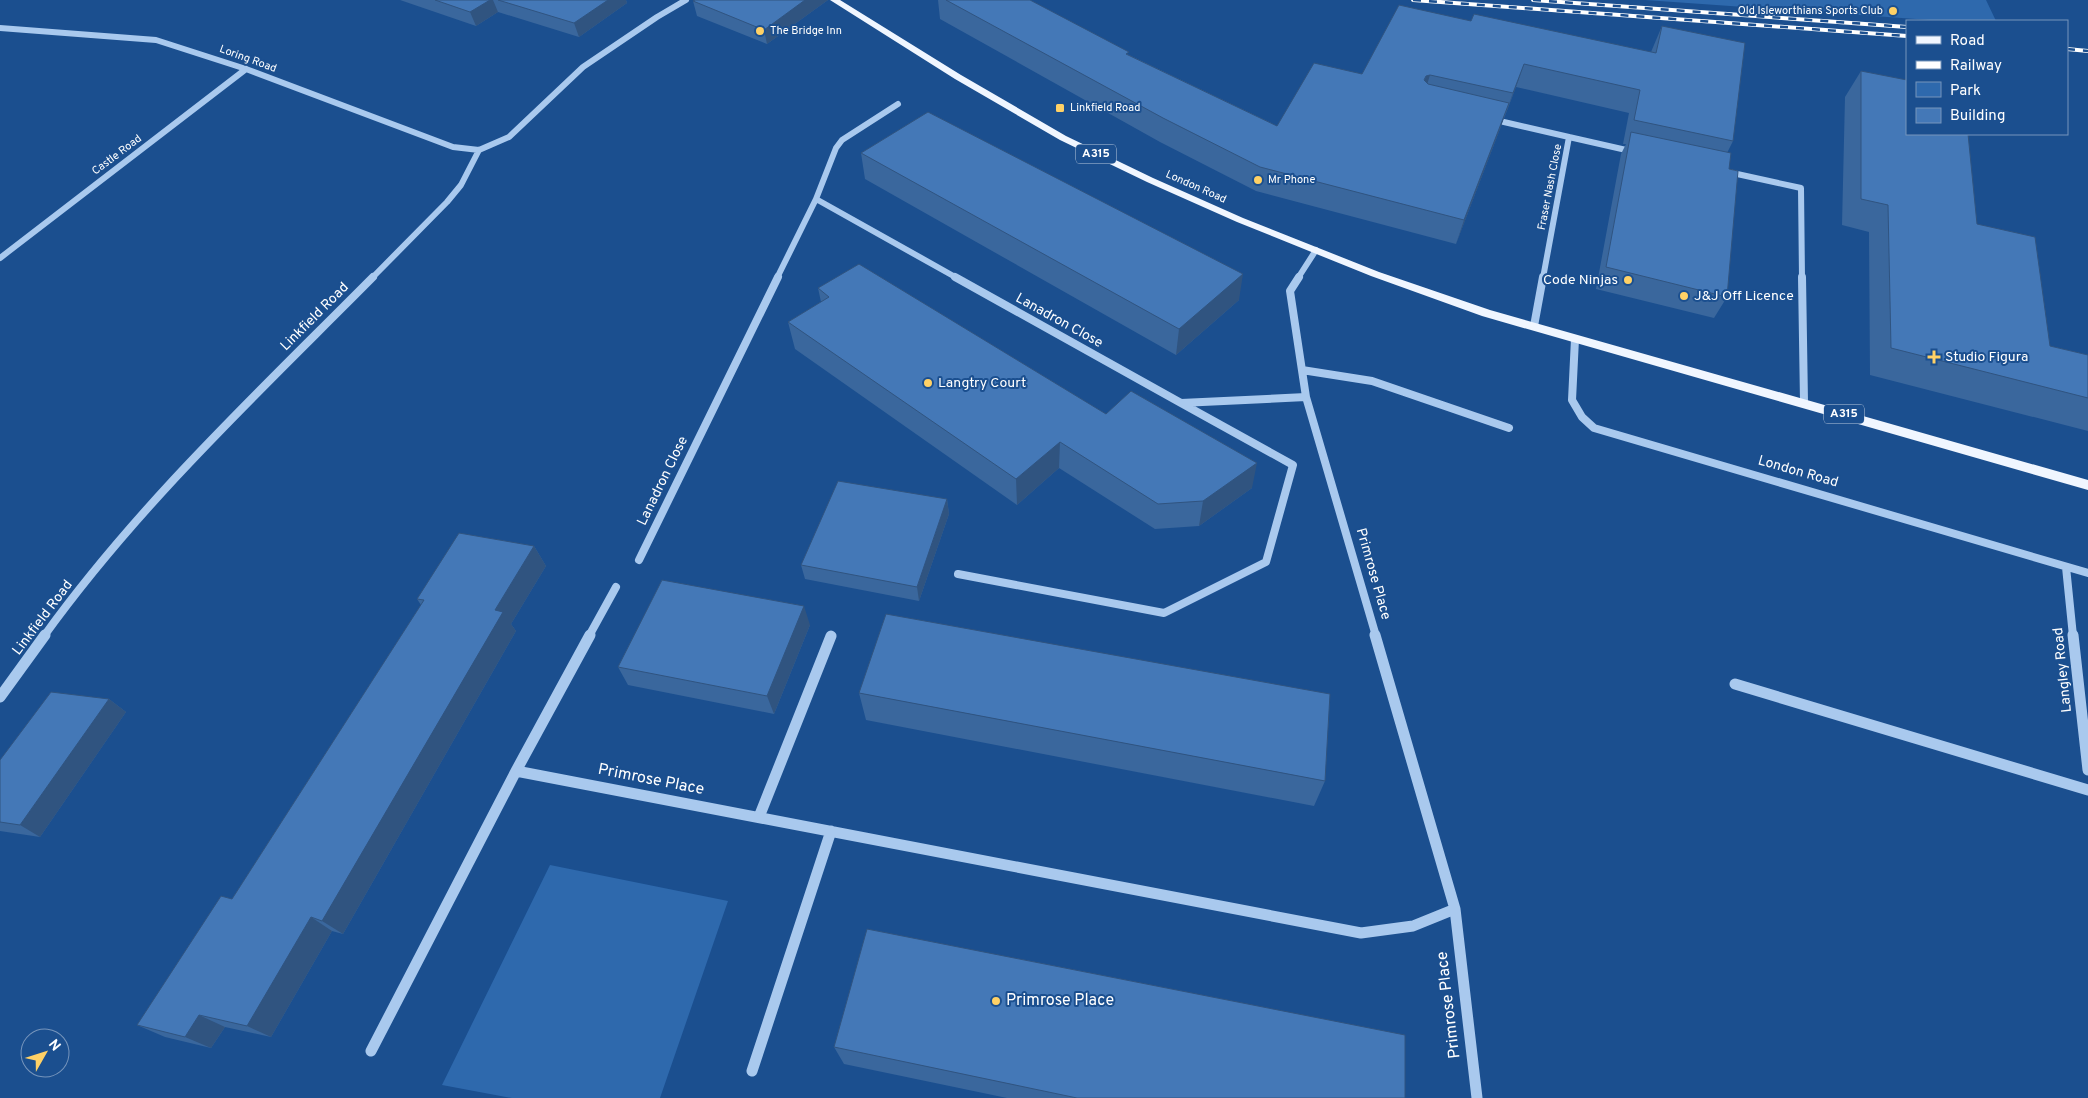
<svg xmlns="http://www.w3.org/2000/svg" width="2088" height="1098" font-family="Overpass,sans-serif">
  <rect width="100%" height="100%" fill="#1b4f8f"/>
  <path fill="#2e69ad" d="M1645,0H1986L1996,21H1944Z
    M550,865L728,901L660,1098H512L442,1085Z"/>
  <g fill="none" stroke-linecap="round" stroke-linejoin="round">
    <path stroke="#a9c9ee" stroke-width="6" d="M0,28L156,40L246,69L453,147L479,150L509,137L583,67L657,17L686,0
      M1491,119L1569,137
      M1728,172L1801,188L1802,278
      M816,199L957,278
      M0,258L246,69
      M372,278L447,202L461,185L479,150
      M777,278L816,199L836,148L842,140L898,104
      M1298,278L1316,250
      M1543,278L1569,137L1635,152"/>
    <path stroke="#a9c9ee" stroke-width="8" d="M955,277L1181,403L1306,397
      M1299,277L1290,291L1306,397L1376,636
      M1802,277L1804,402
      M1534,326L1543,277
      M1575,339L1572,400L1582,417L1594,428L2088,573
      M1302,370L1372,381L1509,428
      M639,560L778,277
      M2066,567L2073,636
      M958,574L1164,613L1266,562L1293,465L1181,403
      M44,636C139,504 259,392 373,277
      M589,636L616,587"/>
    <path stroke="#a9c9ee" stroke-width="11" d="M1375,635L1455,909L1477,1098
      M2073,635L2088,770
      M1735,684L2088,790
      M0,697L45,635
      M516,771L1361,933L1413,926L1455,909
      M759,817L831,636
      M371,1051L516,771L590,635
      M752,1071L831,831"/>
    <path fill="#f0f6ff" fill-rule="evenodd" d="M830,0H840L961,75L1066,136L1153,178L1243,218L1379,272L1490,310L2088,480V490L1482,316L1371,276L1237,222L1147,182L1060,140L955,79Z"/>
    <defs>
      <path id="rail" d="M1413,0L1907,36
        M1533,0L1907,27
        M2067,49L2088,51"/>
    </defs>
    <use href="#rail" stroke="#fff" stroke-width="4"/>
    <use href="#rail" stroke="#1b4f8f" stroke-width="2.5" stroke-dasharray="8" stroke-linecap="butt"/>
  </g>
  <path fill="#3a679d" d="M400,0H626L627,3L579,37L498,12L476,26Z
    M828,0L767,44L697,16L693,1Z
    M938,0H1030L1129,55L1277,126L1362,74L1471,21L1651,52L1662,26L1733,141L1727,153L1729,169L1727,297L1714,318L1596,289L1621,154L1626,144H1623L1629,113L1516,87L1456,244L1256,191L1160,142L940,19Z
    M1861,71L1977,224L2050,346L2088,355V431L1870,375L1869,232L1842,225L1845,97Z
    M861,153L1239,300L1176,355L865,179Z
    M818,288L1106,414L1252,488L1199,526L1155,529L1059,468L1017,505L795,349L788,322L821,302Z
    M947,499L949,514L919,601L805,579L801,565Z
    M534,546L546,566L511,624L516,631L343,934L332,931L271,1037L225,1027L211,1048L165,1037L137,1025L232,899L421,605L417,599Z
    M810,625L774,714L628,685L618,667Z
    M859,693L1325,781L1314,806L866,720Z
    M109,699L126,712L40,837L0,831V760Z
    M834,1047L1405,1098H1007L844,1064Z"/>
  <path fill="#305480" d="M490,0H493L498,12L476,26L470,12Z
    M608,0H626L627,3L579,37L574,23Z
    M805,0H828L767,44L764,30Z
    M1524,64L1516,87L1504,117L1513,93Z
    M1430,75L1423,98L1419,99L1426,76Z
    M1509,103L1501,126L1456,244L1464,220Z
    M1243,274L1239,300L1176,355L1179,329Z
    M1060,442L1059,468L1017,505L1016,479Z
    M1257,463L1252,488L1199,526L1203,501Z
    M947,499L949,514L919,601L917,587Z
    M534,546L546,566L511,624L516,631L343,934L322,921L495,610Z
    M804,606L810,625L774,714L767,696Z
    M109,699L126,712L40,837L20,825Z
    M311,917L332,931L271,1037L247,1026Z
    M199,1015L225,1027L211,1048L185,1037Z"/>
  <path fill="#4478b7" stroke="#305480" d="M435,0H490L470,12Z
    M498,0H608L574,23Z
    M695,0H805L764,30L693,1Z
    M946,0H1030L1129,52L1126,54L1277,126L1314,63L1362,74L1399,5L1471,21L1474,14L1656,53L1662,26L1745,43L1733,141L1634,120L1640,90L1524,64L1513,93L1430,75L1426,76L1424,80L1428,84L1509,103L1464,220L1260,167L1163,118Z
    M1861,71L1907,80V134H1968L1977,224L2035,237L2050,346L2088,355V398L1891,348L1888,205L1861,199Z
    M928,112L1243,274L1179,329L861,153Z
    M1631,132L1731,153L1729,169L1738,171L1727,297L1606,267Z
    M859,264L1106,414L1131,391L1257,463L1203,501L1158,504L1060,442L1016,479L788,322L829,297L818,288Z
    M838,481L947,499L917,587L801,565Z
    M459,533L534,546L495,610L503,612L322,921L311,917L247,1026L199,1015L185,1037L137,1025L221,896L232,899L424,600L417,599Z
    M662,580L804,606L767,696L618,667Z
    M886,614L1330,694L1325,781L859,693Z
    M51,692L109,699L20,825L0,822V760Z
    M867,929L1405,1035V1098H1077L834,1047Z"/>
  <g fill="#ffd166" stroke="#1b4f8f" stroke-width="2">
    <circle cx="1893" cy="11" r="5"/>
    <circle cx="760" cy="31" r="5"/>
    <rect x="1055" y="103" width="10" height="10" rx="2.5"/>
    <circle cx="1258" cy="180" r="5"/>
    <circle cx="1628" cy="280" r="5"/>
    <circle cx="1684" cy="296" r="5"/>
    <path d="M1931.5 349.5h5v5h5v5h-5v5h-5v-5h-5v-5h5z"/>
    <circle cx="928" cy="383" r="5"/>
    <circle cx="996" cy="1001" r="5"/>
  </g>
  <g text-anchor="middle" dominant-baseline="central" stroke-width="4" stroke-linejoin="round" paint-order="stroke">
    <g font-size="11" fill="#fff" stroke="#1b4f8f" text-anchor="start">
      <text x="1883" y="11" text-anchor="end">Old Isleworthians Sports Club</text>
      <text x="770" y="31">The Bridge Inn</text>
      <text x="1070" y="108">Linkfield Road</text>
      <text x="1268" y="180">Mr Phone</text>
    </g>
    <g font-size="11" fill="#fff" stroke="#1b4f8f">
      <text transform="translate(248 59) rotate(20)">Loring Road</text>
      <text transform="translate(117 155) rotate(-37)">Castle Road</text>
      <text transform="translate(1196 187) rotate(24)">London Road</text>
      <text transform="translate(1550 187) rotate(-79)">Fraser Nash Close</text>
    </g>
    <g fill="#1b4f8f" stroke="#bbcadd" stroke-width="1">
      <rect x="1076" y="144.5" width="40" height="19" rx="4"/>
      <rect x="1824" y="404.5" width="40" height="19" rx="4"/>
    </g>
    <g font-size="12" font-weight="bold" fill="#fff">
      <text x="1096" y="154">A315</text>
      <text x="1844" y="414">A315</text>
    </g>
    <g font-size="14" fill="#fff" stroke="#1b4f8f" text-anchor="start">
      <text x="1618" y="280" text-anchor="end">Code Ninjas</text>
      <text x="1694" y="296">J&amp;J Off Licence</text>
      <text x="1945" y="357">Studio Figura</text>
      <text x="938" y="383">Langtry Court</text>
    </g>
    <g font-size="14" fill="#fff" stroke="#1b4f8f">
      <text transform="translate(315 317) rotate(-45)">Linkfield Road</text>
      <text transform="translate(1059 321) rotate(29)">Lanadron Close</text>
      <text transform="translate(1798 472) rotate(16)">London Road</text>
      <text transform="translate(663 481) rotate(-64)">Lanadron Close</text>
      <text transform="translate(1373 574) rotate(74)">Primrose Place</text>
      <text transform="translate(43 618) rotate(-53)">Linkfield Road</text>
      <text transform="translate(2063 670) rotate(-96)">Langley Road</text>
    </g>
    <g font-size="16" fill="#fff" stroke="#1b4f8f">
      <text transform="translate(651 780) rotate(11)">Primrose Place</text>
      <text transform="translate(1449 1005) rotate(-97)">Primrose Place</text>
    </g>
    <g font-size="16" fill="#fff" stroke="#1b4f8f" text-anchor="start">
      <text x="1006" y="1001">Primrose Place</text>
    </g>
  </g>
  <rect x="1906" y="20" width="162" height="115" fill="#1b4f8f" stroke="#7695bc"/>
  <rect x="1916" y="36" width="25" height="8" fill="#f0f6ff" stroke="#7695bc"/>
  <text x="1950" y="45" font-size="15" fill="#ffffff">Road</text>
  <rect x="1916" y="61" width="25" height="8" fill="#ffffff" stroke="#7695bc"/>
  <text x="1950" y="70" font-size="15" fill="#ffffff">Railway</text>
  <rect x="1916" y="82" width="25" height="15" fill="#2e69ad" stroke="#7695bc"/>
  <text x="1950" y="95" font-size="15" fill="#ffffff">Park</text>
  <rect x="1916" y="108" width="25" height="15" fill="#4478b7" stroke="#7695bc"/>
  <text x="1950" y="120" font-size="15" fill="#ffffff">Building</text>
  <g transform="translate(45 1053) rotate(51)"><circle r="24" fill="#1b4f8f" stroke="#7695bc"/>
  <path d="M0-4L9 19L0 12L-9 19Z" fill="#ffd166"/>
  <text y="-8" font-size="14" font-weight="bold" text-anchor="middle" fill="#ffffff">N</text>
  </g>
</svg>
